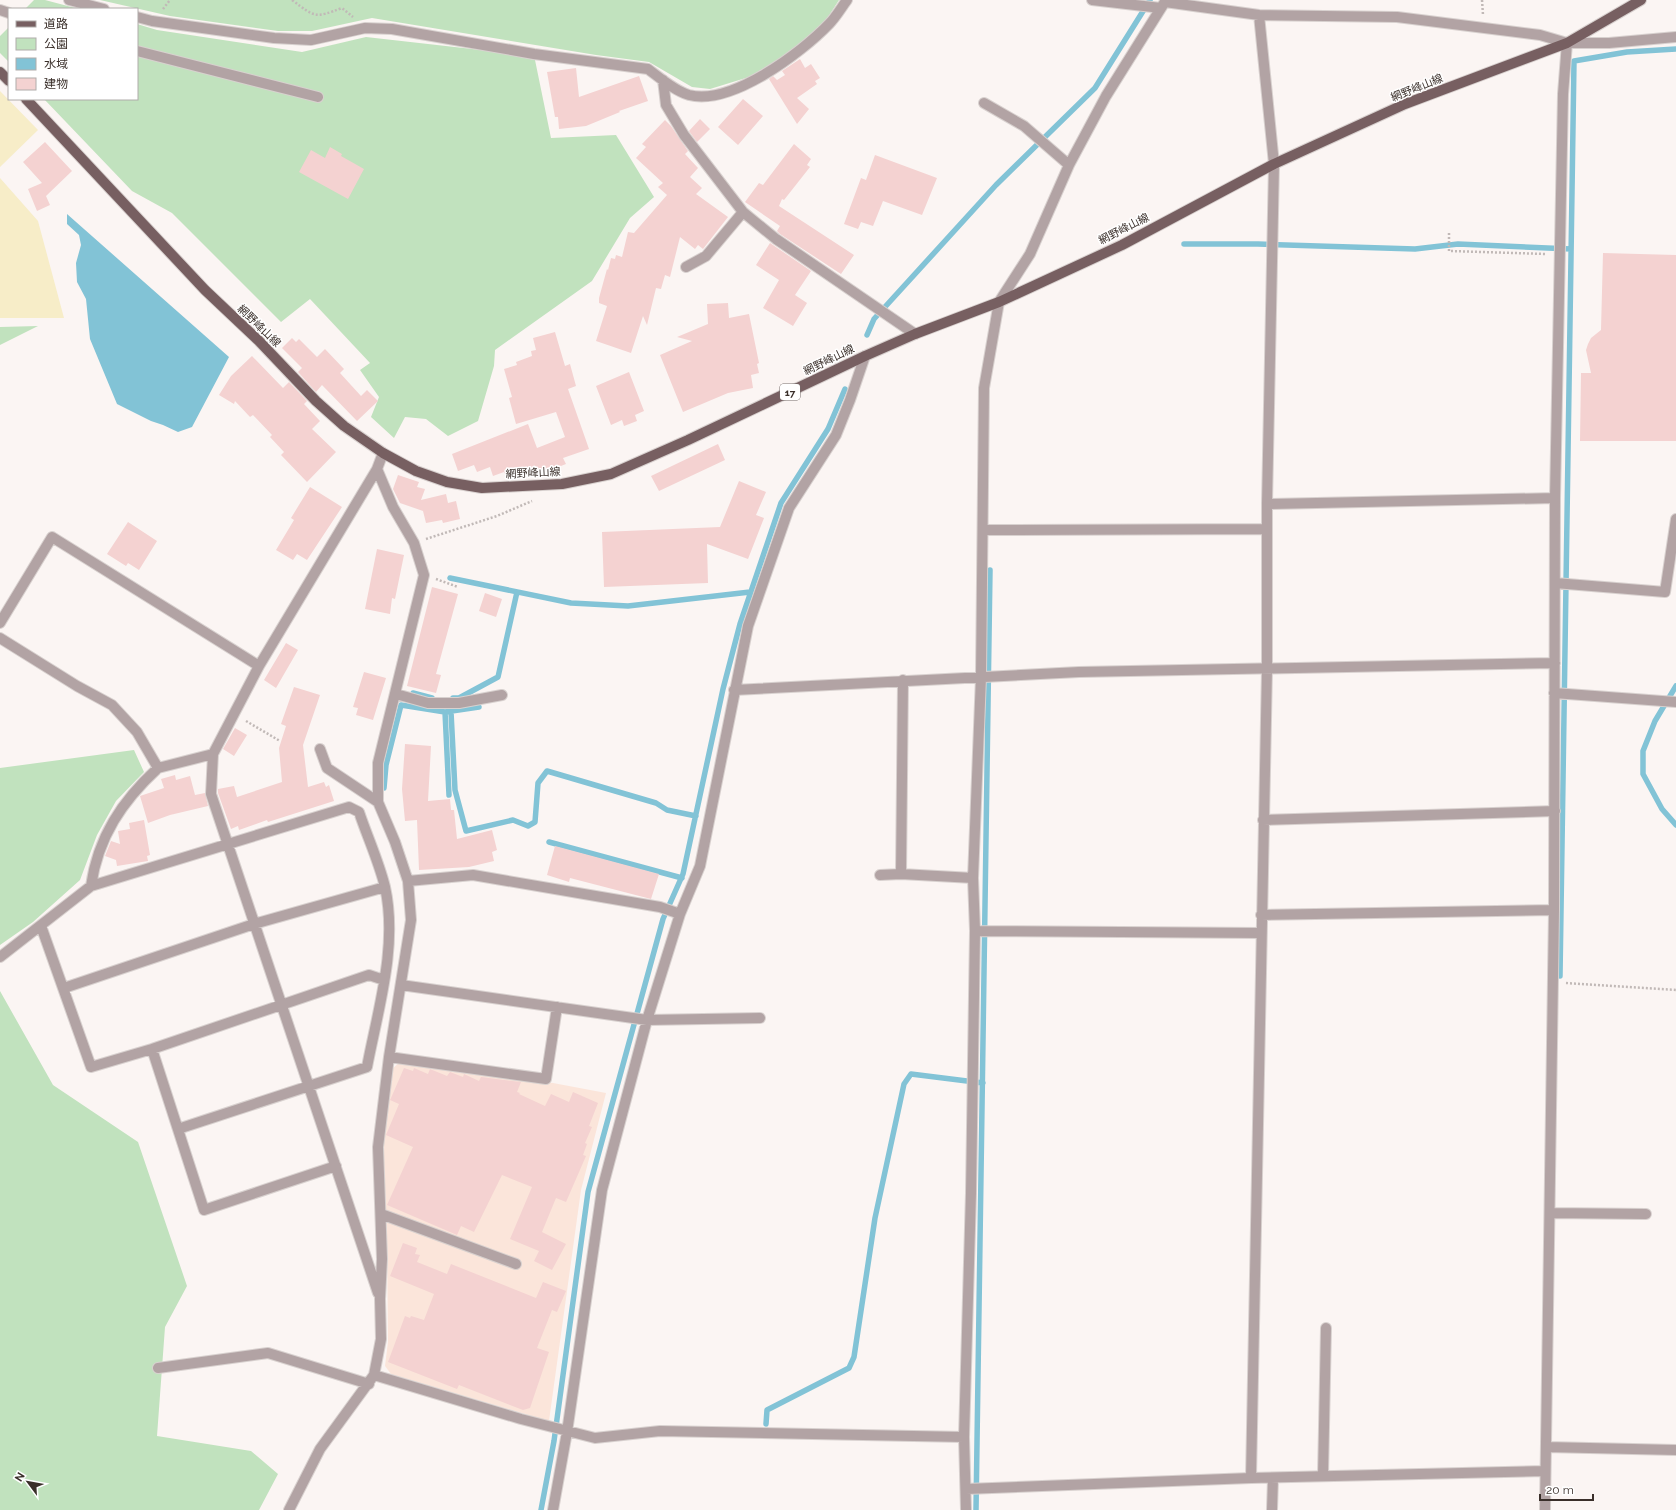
<svg xmlns="http://www.w3.org/2000/svg" width="1676" height="1510" font-family="Raleway,'Noto Sans JP',sans-serif">
  <rect width="100%" height="100%" fill="#fbf5f3"/>
  <path fill="#fbe5da" d="M399,1063L553,1083L606,1093L581,1190L549,1421L391,1374L385,1366L388,1342L387,1234L383,1147L392,1069Z"/>
  <path fill="#c1e2be" d="M34,0H45L79,9H25Z
    M100,0H839L826,20L797,48L749,77L710,89L692,87L649,62L596,55L372,18L312,31H278L170,16Z
    M137,24L157,30L302,52L366,37L490,51L535,60L551,138L616,135L654,197L630,218L592,281L495,350L494,366L478,421L448,436L426,419L405,417L394,438L371,417L379,397L360,370L370,363L310,299L281,322L172,213L132,191L44,99H137Z
    M9,27V62L0,53V36Z
    M38,326L0,345V327Z
    M134,750L144,772L116,801L97,835L80,880L33,922L0,945V768Z
    M0,991L53,1085L138,1142L187,1286L165,1327L157,1436L251,1451L278,1474L259,1510H0Z"/>
  <path fill="#f7edc8" d="M0,91L38,130L0,167Z
    M0,178L38,221L64,318H0Z"/>
  <path fill="#82c3d6" d="M67,214L229,357L192,427L178,432L163,425L151,421L117,404L90,339L86,299L77,282L76,263L81,245L79,235L67,224Z"/>
  <g fill="none" stroke-linecap="round" stroke-linejoin="round">
    <path stroke="#82c3d6" stroke-width="5.5" d="M1184,244H1258L1415,249L1458,244L1571,249
      M867,335L874,319L996,185L1095,88L1150,0
      M450,578L571,603L628,606L750,592
      M1676,686L1655,721L1643,751V774L1662,809L1676,825
      M413,693L432,698
      M453,698H459L498,677L517,592
      M445,712L449,795
      M451,712L455,790L466,831L513,820L528,826L535,822L538,783L547,771L656,803L667,810L696,816
      M384,788L386,765L401,705L445,712L479,707
      M549,842L682,878
      M1560,976L1574,61L1627,52L1676,49
      M766,1424L767,1410L849,1368L854,1357L875,1218L904,1084L911,1074L983,1083
      M541,1510L554,1441L588,1192L663,919L683,874L723,689L740,624L781,503L828,429L845,389
      M976,1510L990,570"/>
  </g>
  <path fill="#f4d2d1" d="M800,59L805,68L811,64L820,78L815,81L817,84L797,98L809,109L797,124L769,79L773,76L777,80L785,75L782,71Z
    M576,68L579,97L639,76L648,101L619,111L620,112L586,126L559,129L558,117H555L547,72Z
    M743,99L763,116L738,145L718,127Z
    M700,119L710,129L697,142L689,131Z
    M665,120L671,126L688,151L685,154L698,168L690,177L702,188L696,194L728,217L703,249L698,245L695,249L680,237L670,277L665,275L661,289L656,288L647,325L643,316L631,353L596,341L607,306L599,303V298L607,269L608,270L611,258L615,259L616,255L622,257L628,232L634,233L667,195L658,187L663,183L636,158L646,147L642,144Z
    M45,142L72,171L46,196L50,205L37,211L28,189L42,183L23,162Z
    M794,144L811,159L807,165L810,167L784,200L782,199L779,206L854,255L841,274L780,234L777,231L780,226L745,202L759,183L763,185Z
    M330,147L342,154L341,156L364,169L348,199L299,172L311,150L325,158Z
    M875,155L937,178L922,215L883,201L873,226L861,222L858,229L844,224L861,178L866,180Z
    M770,243L811,271L795,295L807,303L793,326L763,308L779,280L756,265Z
    M1603,253L1676,255V441H1580L1581,373H1591L1586,350L1588,344L1591,338L1601,330Z
    M728,303L729,318L749,314L759,363L757,364L759,373L751,375L753,388L728,393L683,412L660,355L692,341L677,337L708,324L707,304Z
    M555,332L565,366L570,364L576,386L568,389L589,449L563,458L566,464L543,473L542,469L538,471L537,469L526,473L525,471L516,474L515,471L505,475L504,472L493,476L490,467L477,472L474,465L458,471L452,454L528,424L537,448L565,437L556,412L516,424L509,398L512,397L504,369L517,365L516,362L532,356L531,351L536,350L533,338Z
    M292,338L296,342L299,339L317,357L325,349L344,369L340,373L361,396L367,390L378,401L357,421L322,385L316,392L298,372L302,368L282,348Z
    M252,356L283,388L289,382L307,401L304,404L320,421L312,429L336,452L307,482L281,455L284,452L270,437L272,435L253,415L250,417L235,401L234,404L219,395L231,376Z
    M629,372L644,411L635,415L637,421L624,426L622,420L611,425L596,386Z
    M718,444L725,460L659,491L651,476Z
    M398,475L419,482L417,487L425,489L421,500L446,494L448,503L456,501L460,519L443,523L442,520L426,523L423,511L400,503L393,489Z
    M739,481L766,492L756,515L764,518L748,559L707,544L708,583L604,587L602,532L720,527Z
    M310,487L342,507L307,560L297,554L293,560L276,550L294,520L291,518Z
    M128,522L157,541L139,570L128,563L126,566L107,554Z
    M377,549L404,555L395,599L392,598L390,614L365,609Z
    M432,587L458,594L436,674L441,675L436,693L407,686Z
    M485,593L502,599L496,617L479,611Z
    M286,643L298,650L276,688L264,680Z
    M364,672L386,678L373,720L356,715L358,708L353,707Z
    M294,687L320,695L303,745L308,787L324,782L326,787L329,785L334,801L268,822L267,820L239,830L238,826L231,829L218,793V789L234,786L237,797L282,782L279,748L286,726L281,724Z
    M235,728L247,735L234,756L223,749Z
    M405,744L431,746L428,801L450,799L451,810H454L457,839L492,830L497,850L492,852L494,861L469,867L419,870L417,820L405,821L402,789Z
    M175,775L176,780L190,776L195,795L205,793L208,806L170,815L148,823L140,796L164,788L161,779Z
    M144,820L150,855L147,856L148,861L117,866L116,860L105,856L111,841L120,844L118,831L130,829L129,823Z
    M555,846L659,874L651,899L570,878L569,882L547,875Z
    M404,1068L413,1071L414,1068L428,1074L430,1069L447,1076L450,1072L463,1077L464,1074L479,1081L481,1077L521,1082L517,1092L520,1093L519,1094L545,1106L551,1094L569,1102L573,1092L598,1103L589,1126L592,1127L585,1143L587,1144L583,1155L586,1156L566,1202L556,1198L542,1232L566,1244L552,1270L534,1261L539,1251L510,1239L532,1187L502,1175L474,1232L461,1226L457,1235L387,1205L413,1147L386,1135L399,1104L390,1100L391,1098Z
    M403,1243L417,1248L415,1254L420,1255L417,1262L447,1274L451,1264L536,1298L543,1282L566,1291L557,1312L552,1310L537,1348L549,1352L530,1408L523,1410L459,1385L457,1389L388,1362L405,1316L410,1318L411,1316L424,1320L434,1294L390,1276Z"/>
  <g fill="none" stroke-linecap="round" stroke-linejoin="round">
    <defs>
      <path id="minor" d="M69,0L104,9
        M1092,0L1161,8
        M1165,2L1259,15L1397,17L1540,35L1567,43H1609L1676,37
        M0,10L9,13
        M137,17L152,21L274,38L311,40L365,28L392,29L534,54L648,69C660,78 675,91 689,95C731,106 801,53 829,24C836,17 841,8 847,0
        M137,51L318,97
        M663,80L666,105L684,135L743,212L776,239L915,334
        M984,103L1024,126L1069,165
        M686,267L706,256L743,212
        M1267,504L1555,498
        M983,530L1267,529
        M1555,583L1665,592L1676,519
        M0,623L52,537L259,666
        M0,638L77,686L112,705L137,732L158,768L213,754
        M734,690L1079,672L1555,663
        M1554,693L1676,702
        M396,694L428,703H459L502,695
        M320,749L327,768L378,802
        M1263,820L1555,811
        M901,874L903,680
        M880,875L901,874L973,878
        M408,881L473,875L660,907L680,914
        M91,886C98,837 122,801 158,768
        M1261,915L1554,910
        M41,926L91,1067L152,1049L369,975L384,980
        M975,931L1261,933
        M0,957L91,886L349,807L359,812C367,836 379,862 385,887C398,946 378,1009 367,1067L178,1129
        M401,985L647,1020L760,1018
        M64,988L254,924L385,887
        M152,1049L204,1210L336,1166
        M389,1057L546,1079L557,1007
        M1550,1213L1646,1214
        M381,1214L516,1264
        M378,1293L211,794L213,754L259,666L377,469L383,453
        M158,1368L268,1353L369,1384
        M374,1375L521,1419L595,1438L660,1431L964,1437
        M1546,1447L1676,1450
        M1323,1476L1326,1328
        M1251,1478L1267,669V504L1274,164L1259,15
        M966,1489L1251,1478L1545,1471
        M289,1510L320,1449L374,1375L381,1339L380,1299L382,1259L378,1147L389,1057L411,920L408,881L395,842L378,802V763L424,575L414,543L393,507L377,469
        M553,1510L567,1432L602,1190L647,1020L680,914L700,866L748,626L789,508L836,435L850,400L865,356
        M966,1510L964,1437L971,1193L975,931L973,878L981,677L984,388L999,302L1030,254L1069,165L1106,96L1166,0
        M1272,1510L1273,1478
        M1545,1510L1554,910L1555,498L1563,94L1567,43"/>
      <path id="major" d="M0,72L9,81
        M26,99L205,290L259,341L316,401L344,426L383,453L416,471L447,482L482,488L562,484L611,474L688,440L865,356L915,334L999,302L1122,245L1274,164L1405,104L1567,43L1641,0"/>
    </defs>
    <use href="#minor" stroke="#d8d1cf" stroke-width="12"/>
    <use href="#major" stroke="#d8d1cf" stroke-width="12"/>
    <path stroke="#c1b9b7" stroke-width="2.5" stroke-dasharray="2 2" stroke-linecap="butt" d="M292,0C316,18 315,18 342,8L353,17
      M1482,0L1483,15
      M163,9L170,0
      M1449,233V251L1546,254
      M426,539L497,516L532,501
      M436,579L458,587
      M246,721L280,741
      M1566,983L1676,990"/>
    <use href="#minor" stroke="#b2a3a4" stroke-width="10"/>
    <use href="#major" stroke="#775f61" stroke-width="10"/>
  </g>
  <g text-anchor="middle" dominant-baseline="central" stroke-width="3" stroke-linejoin="round" paint-order="stroke">
    <rect fill="#fff" stroke="#756d6a" stroke-width="1" x="780" y="384" width="20" height="16" rx="3"/>
    <g font-size="10" font-weight="bold" fill="#3a2f2a">
      <text x="790" y="392">17</text>
    </g>
    <g font-size="11" fill="#3a2f2a" stroke="#fff">
      <text transform="translate(1417 88) rotate(-22)">網野峰山線</text>
      <text transform="translate(1124 229) rotate(-27)">網野峰山線</text>
      <text transform="translate(259 326) rotate(44)">網野峰山線</text>
      <text transform="translate(829 360) rotate(-26)">網野峰山線</text>
      <text transform="translate(533 473) rotate(-3)">網野峰山線</text>
    </g>
  </g>
  <rect x="8" y="8" width="130" height="92" fill="#ffffff" stroke="#b0acaa"/>
  <rect x="16" y="21" width="20" height="6" fill="#775f61" stroke="#b0acaa"/>
  <text x="44" y="28" font-size="12" fill="#3a2f2a">道路</text>
  <rect x="16" y="38" width="20" height="12" fill="#c1e2be" stroke="#b0acaa"/>
  <text x="44" y="48" font-size="12" fill="#3a2f2a">公園</text>
  <rect x="16" y="58" width="20" height="12" fill="#82c3d6" stroke="#b0acaa"/>
  <text x="44" y="68" font-size="12" fill="#3a2f2a">水域</text>
  <rect x="16" y="78" width="20" height="12" fill="#f4d2d1" stroke="#b0acaa"/>
  <text x="44" y="88" font-size="12" fill="#3a2f2a">建物</text>
  <g transform="translate(28 1482) rotate(302)" stroke="#ffffff" stroke-width="3" paint-order="stroke">
  <path d="M0-3L7 15L0 10L-7 15Z" fill="#3a2f2a"/>
  <text y="-6" font-size="11" font-weight="bold" text-anchor="middle" fill="#3a2f2a">N</text>
  </g>
  <path d="M1540 1494v6h53v-6" fill="none" stroke="#3a2f2a" stroke-width="2"/>
  <text x="1546" y="1494" font-size="12" fill="#3a2f2a" stroke="#ffffff" stroke-width="3" paint-order="stroke">20 m</text>
</svg>
